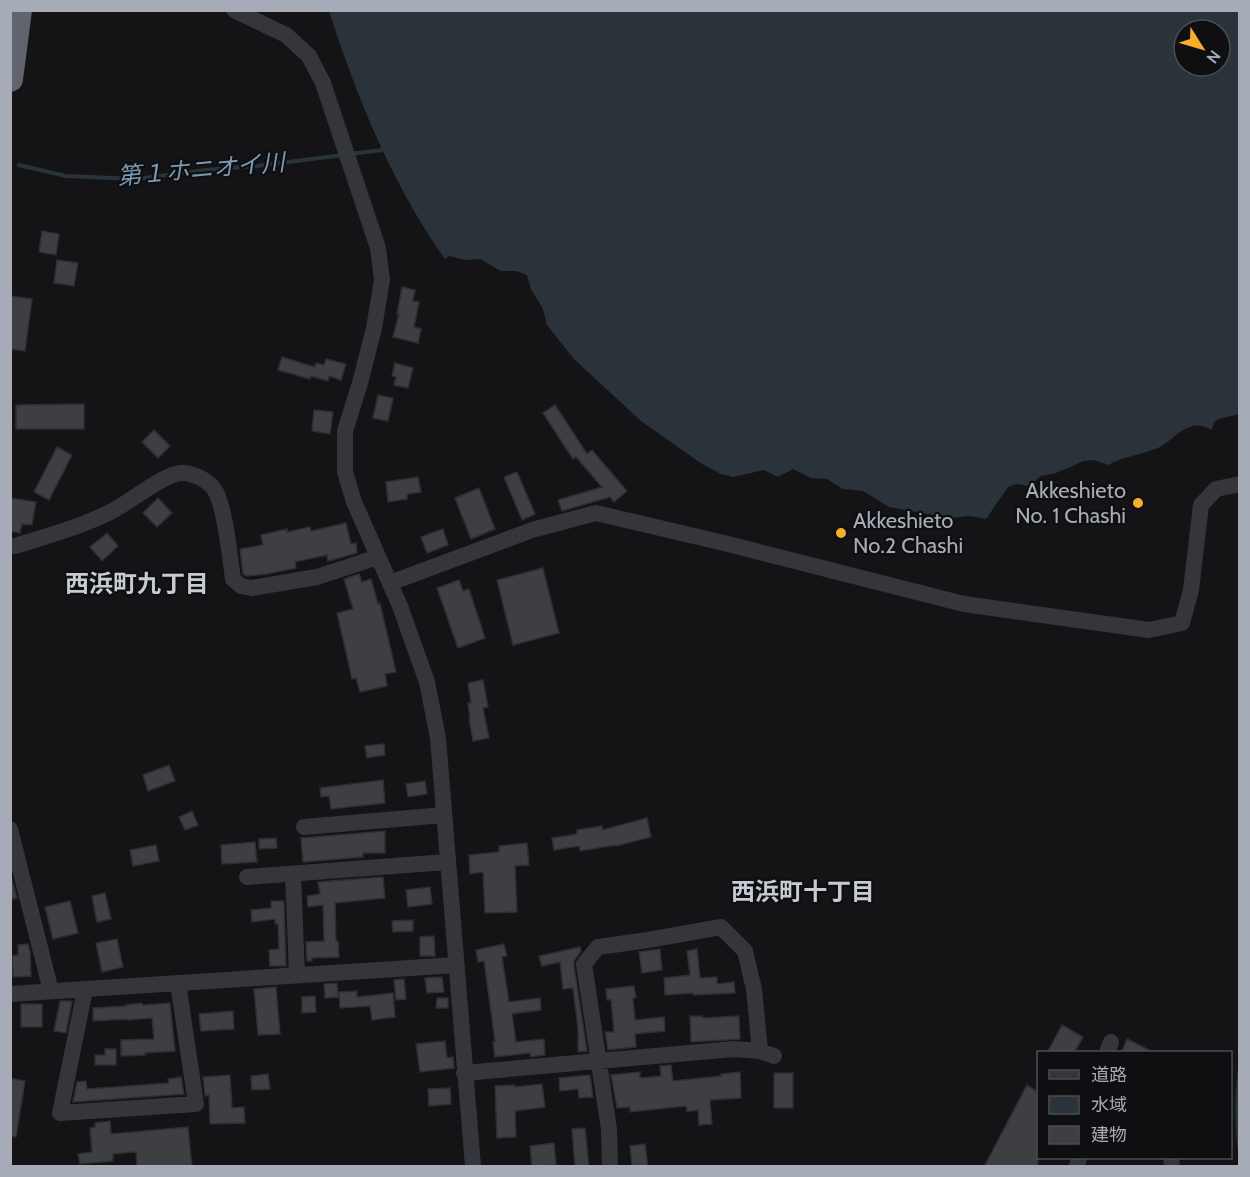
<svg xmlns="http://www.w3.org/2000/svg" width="1250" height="1177" font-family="Cabin,'Noto Sans JP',sans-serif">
  <rect width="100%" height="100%" fill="#141416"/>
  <path fill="#2a333a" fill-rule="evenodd" d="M329,11H1239V414L1219,419L1214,422L1212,430C1205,426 1198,424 1190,427C1177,431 1169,443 1158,448C1141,455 1124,456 1108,465L1094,460L1084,461L1056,473L1041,476L1029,486L1016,484L1008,487L986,519L969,516L950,518L889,507L863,491L843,489L827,479L811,478L793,469L778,477L764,470L733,477L721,474L702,464L641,421L574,359L547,325L543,309L531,289L527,275L516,271H501L480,259L466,260L449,256L445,259C392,184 357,98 329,11ZM1184,30H1220V66H1184Z
    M1239,1061H1240L1239,1158C1234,1126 1234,1093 1239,1061Z"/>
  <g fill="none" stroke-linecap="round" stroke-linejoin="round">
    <path stroke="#2a333a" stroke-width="4" d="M350,154L382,150
      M19,165L66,176L136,179L206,170L257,166L343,155"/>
  </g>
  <path fill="#3e3f43" stroke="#2e2e32" stroke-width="1.5" d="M42,231L59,234L56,255L39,252Z
    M57,260L78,263L74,286L54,283Z
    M402,287L415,290L413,301L419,302L414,327L421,329L418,343L393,337L399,314H397Z
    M10,296L32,299L25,351L10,349Z
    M282,357L315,367L316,363L324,365L326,359L346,364L341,380L329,376L328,381L311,376L310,379L278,370Z
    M395,363L413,368L408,388L394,385L396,377L392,376Z
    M378,395L393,398L388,421L373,418Z
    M84,404V429H16V405Z
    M555,405L587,454L592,450L627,491L614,502L610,497L562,511L558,500L602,487L576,457L573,459L543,413Z
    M314,410L333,412L330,434L312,431Z
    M154,430L170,446L158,458L142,442Z
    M57,447L72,455L49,500L34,492Z
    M517,472L535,514L522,520L504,477Z
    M418,477L421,492L407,494V499L388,502L386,482Z
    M479,488L495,529L471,539L455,498Z
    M10,498L36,502L32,525L22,524L20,533L10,531Z
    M158,498L172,513L157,527L143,513Z
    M346,523L351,544L356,543L357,553L328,561L327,555L295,562L296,568L267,574L247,576L243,574L240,549L263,545L261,535L287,529V532L310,527L311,531Z
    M443,529L448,545L427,553L421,537Z
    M107,533L118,546L102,561L90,547Z
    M543,568L559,633L513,645L497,580Z
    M359,574L362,582L371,579L378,604L380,603L396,672L385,674L387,686L360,692L356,678L352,679L337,613L353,609L344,579Z
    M459,580L463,591L469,589L485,638L458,648L437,588Z
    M483,680L488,707L483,708L489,738L473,741L469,719H470L468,703H471L468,683Z
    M384,744L385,755L367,758L365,746Z
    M169,765L175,781L148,791L143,775Z
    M383,780L385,803L331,809L329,796L321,797L320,788Z
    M425,781L427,794L408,797L406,784Z
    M192,811L198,825L185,830L179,817Z
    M647,818L651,837L616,846V845L580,851L579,846L554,850L552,838L577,834V830L602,826V830Z
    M385,831V853H363V857L303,862L301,838Z
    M276,838L277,848L259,849V839Z
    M255,842L257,862L222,864L221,845Z
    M527,843L529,865L515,866L517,912L485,913L483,872L470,874L469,855L499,852V846Z
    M156,845L159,861L133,866L130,850Z
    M383,877L385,898L335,903L336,941H338L339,957L312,958V961H307L306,942L324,941L323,905L308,907L307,896L320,894L318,882Z
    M10,879H12L17,898L10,900Z
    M430,887L432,904L408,907L406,890Z
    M105,893L111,919L97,922L92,896Z
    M70,901L78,933L53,939L45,907Z
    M271,901H284L286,966H270L269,950L279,949L278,924H275V919L252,922L251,910L271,908Z
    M413,920V931L393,932L392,921Z
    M434,936L435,956H420V937Z
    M117,939L123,967L102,972L96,943Z
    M28,944L30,951L31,976L13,977L12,956L18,955V945Z
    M504,944L507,956L502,957L509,1002L540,998L541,1010L512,1014L516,1042L544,1039L545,1055L530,1057V1053L495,1057L493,1042L495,1041L484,961L478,962L476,950Z
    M580,947L581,951L574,961V966L587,1051L578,1052V1029L573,988L563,989L560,962L542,966L539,956Z
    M660,949L662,970L642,973L639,952Z
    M697,949L700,978L717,977V984L734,982L735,993L693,995V993L665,995L664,978L690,975L687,951Z
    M442,977L444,992L427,993L425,978Z
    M404,979L406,999L396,1000L394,980Z
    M337,983L338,997L325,998L324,984Z
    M634,986L636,998H633L635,1020L664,1017L665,1031L635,1034L636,1047L608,1050L605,1032H614L611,1000H607L606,989Z
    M276,987L280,1034L258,1035L254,989Z
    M357,991V997L393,993L395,1017L372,1020L370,1006L340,1008L339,992Z
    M315,996L316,1012L302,1013V997Z
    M437,998H448V1008H436Z
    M60,1001H72L66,1033L54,1031Z
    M142,1003L143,1005L170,1003L175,1051L145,1053V1055L121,1056V1040L154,1039L152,1018L127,1020V1019L93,1021V1008L126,1006V1005Z
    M21,1004H42V1027H21Z
    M233,1011L234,1029L201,1031L199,1014Z
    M690,1016H702L703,1018L739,1016L740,1039L691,1042Z
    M1062,1025L1083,1037L1074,1053H1047Z
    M1127,1039L1155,1053H1121Z
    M445,1041L447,1058L453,1057L454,1068L420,1072L416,1044Z
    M105,1049H116V1065H95V1055H105Z
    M671,1065L673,1081L721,1076V1074L740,1072L741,1098L710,1100L712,1124L699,1125L698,1110L687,1112L686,1106L630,1112V1107L617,1108L611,1075L640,1072V1078L661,1076L660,1066Z
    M774,1073H793V1108H774Z
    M268,1074L270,1089L252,1090L251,1076Z
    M230,1075L232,1108L244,1107L245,1123L210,1124L209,1095L205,1096L203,1077Z
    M590,1075L593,1097L579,1098L578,1089L560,1091L559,1078Z
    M181,1077L184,1094L73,1102L77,1082L86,1081L87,1089L169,1083L168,1079Z
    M10,1078L25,1081L16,1137L10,1136Z
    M542,1084L545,1107L515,1111L516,1137L497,1138L495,1086L515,1085V1087Z
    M1027,1085L1038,1092V1167H984Z
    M450,1088L451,1104L429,1106L428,1089Z
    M110,1121L111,1134L188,1127L192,1167H137L136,1152L113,1154V1161L80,1164L78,1154L92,1152L90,1128L95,1127V1123Z
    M585,1128L589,1167H575L572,1129Z
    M554,1143L556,1165L532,1167L530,1146Z
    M645,1144L648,1167H632L630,1146Z"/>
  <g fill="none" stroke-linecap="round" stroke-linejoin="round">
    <path stroke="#35363b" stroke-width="16" d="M234,10L286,35L309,56L323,83L378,248L382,280L374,328L360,383L345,431V472L354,502L400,606L427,682L438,738L473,1166
      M10,546H15C47,536 84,526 114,510C131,501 165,473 182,473C192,472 209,481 214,489C225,504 230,558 233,579L241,586L252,588L317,577L378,557
      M390,583L532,530L596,513L728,544L964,604L1149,630L1182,623L1191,590L1201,505L1216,489L1240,484
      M304,827L444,815
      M10,829L51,991
      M293,874L297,975
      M247,877L447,862
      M85,990L60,1113L196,1104L178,983
      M10,994L456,965
      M1107,1052L1111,1042
      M464,1073L734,1049L760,1051L774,1056
      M1171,1158L1172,1166
      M610,1166L609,1129L584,964L598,947L648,940L721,927L745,951L754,989L760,1051
      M1077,1166L1079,1158"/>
    <path stroke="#61646c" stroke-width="26" d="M10,79L19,10"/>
  </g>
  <g fill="#f7ae2b" stroke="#0f0f11" stroke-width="2">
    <circle cx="1138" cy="503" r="6"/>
    <circle cx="841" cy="533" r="6"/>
  </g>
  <g text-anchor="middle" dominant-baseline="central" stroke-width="4.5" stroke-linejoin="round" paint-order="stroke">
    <g font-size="22" fill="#a5abb7" stroke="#0f0f11" text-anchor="end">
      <text x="1126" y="490">Akkeshieto<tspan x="1126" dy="25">No. 1 Chashi</tspan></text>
      <text x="853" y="520" text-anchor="start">Akkeshieto<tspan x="853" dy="25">No.2 Chashi</tspan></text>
    </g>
    <g font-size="24" font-style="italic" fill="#7b9ab3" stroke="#0f0f11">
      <text transform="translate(201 169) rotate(-5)">第１ホニオイ川</text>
    </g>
    <g font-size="24" font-weight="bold" fill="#c6cad3" stroke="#0f0f11">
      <text x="137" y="583">西浜町九丁目</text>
      <text x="803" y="891">西浜町十丁目</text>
    </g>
  </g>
  <rect width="1250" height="1177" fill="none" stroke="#a5abb7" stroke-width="24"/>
  <rect x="1037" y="1051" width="195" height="108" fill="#0f0f11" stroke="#4b4d53" stroke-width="1.5"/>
  <rect x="1049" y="1070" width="30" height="9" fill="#35363b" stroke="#4b4d53" stroke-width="1.5"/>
  <text x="1091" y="1081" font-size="18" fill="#a5abb7">道路</text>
  <rect x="1049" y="1096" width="30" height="18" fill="#2a333a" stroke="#4b4d53" stroke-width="1.5"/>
  <text x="1091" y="1111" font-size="18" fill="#a5abb7">水域</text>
  <rect x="1049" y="1126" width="30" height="18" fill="#3e3f43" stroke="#4b4d53" stroke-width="1.5"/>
  <text x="1091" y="1141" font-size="18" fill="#a5abb7">建物</text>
  <g transform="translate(1202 48) rotate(127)"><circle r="28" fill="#0f0f11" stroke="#4b4d53" stroke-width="1.5"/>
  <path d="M0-4.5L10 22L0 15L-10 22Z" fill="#f7ae2b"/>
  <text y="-9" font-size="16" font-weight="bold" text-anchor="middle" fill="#a5abb7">N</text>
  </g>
</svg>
